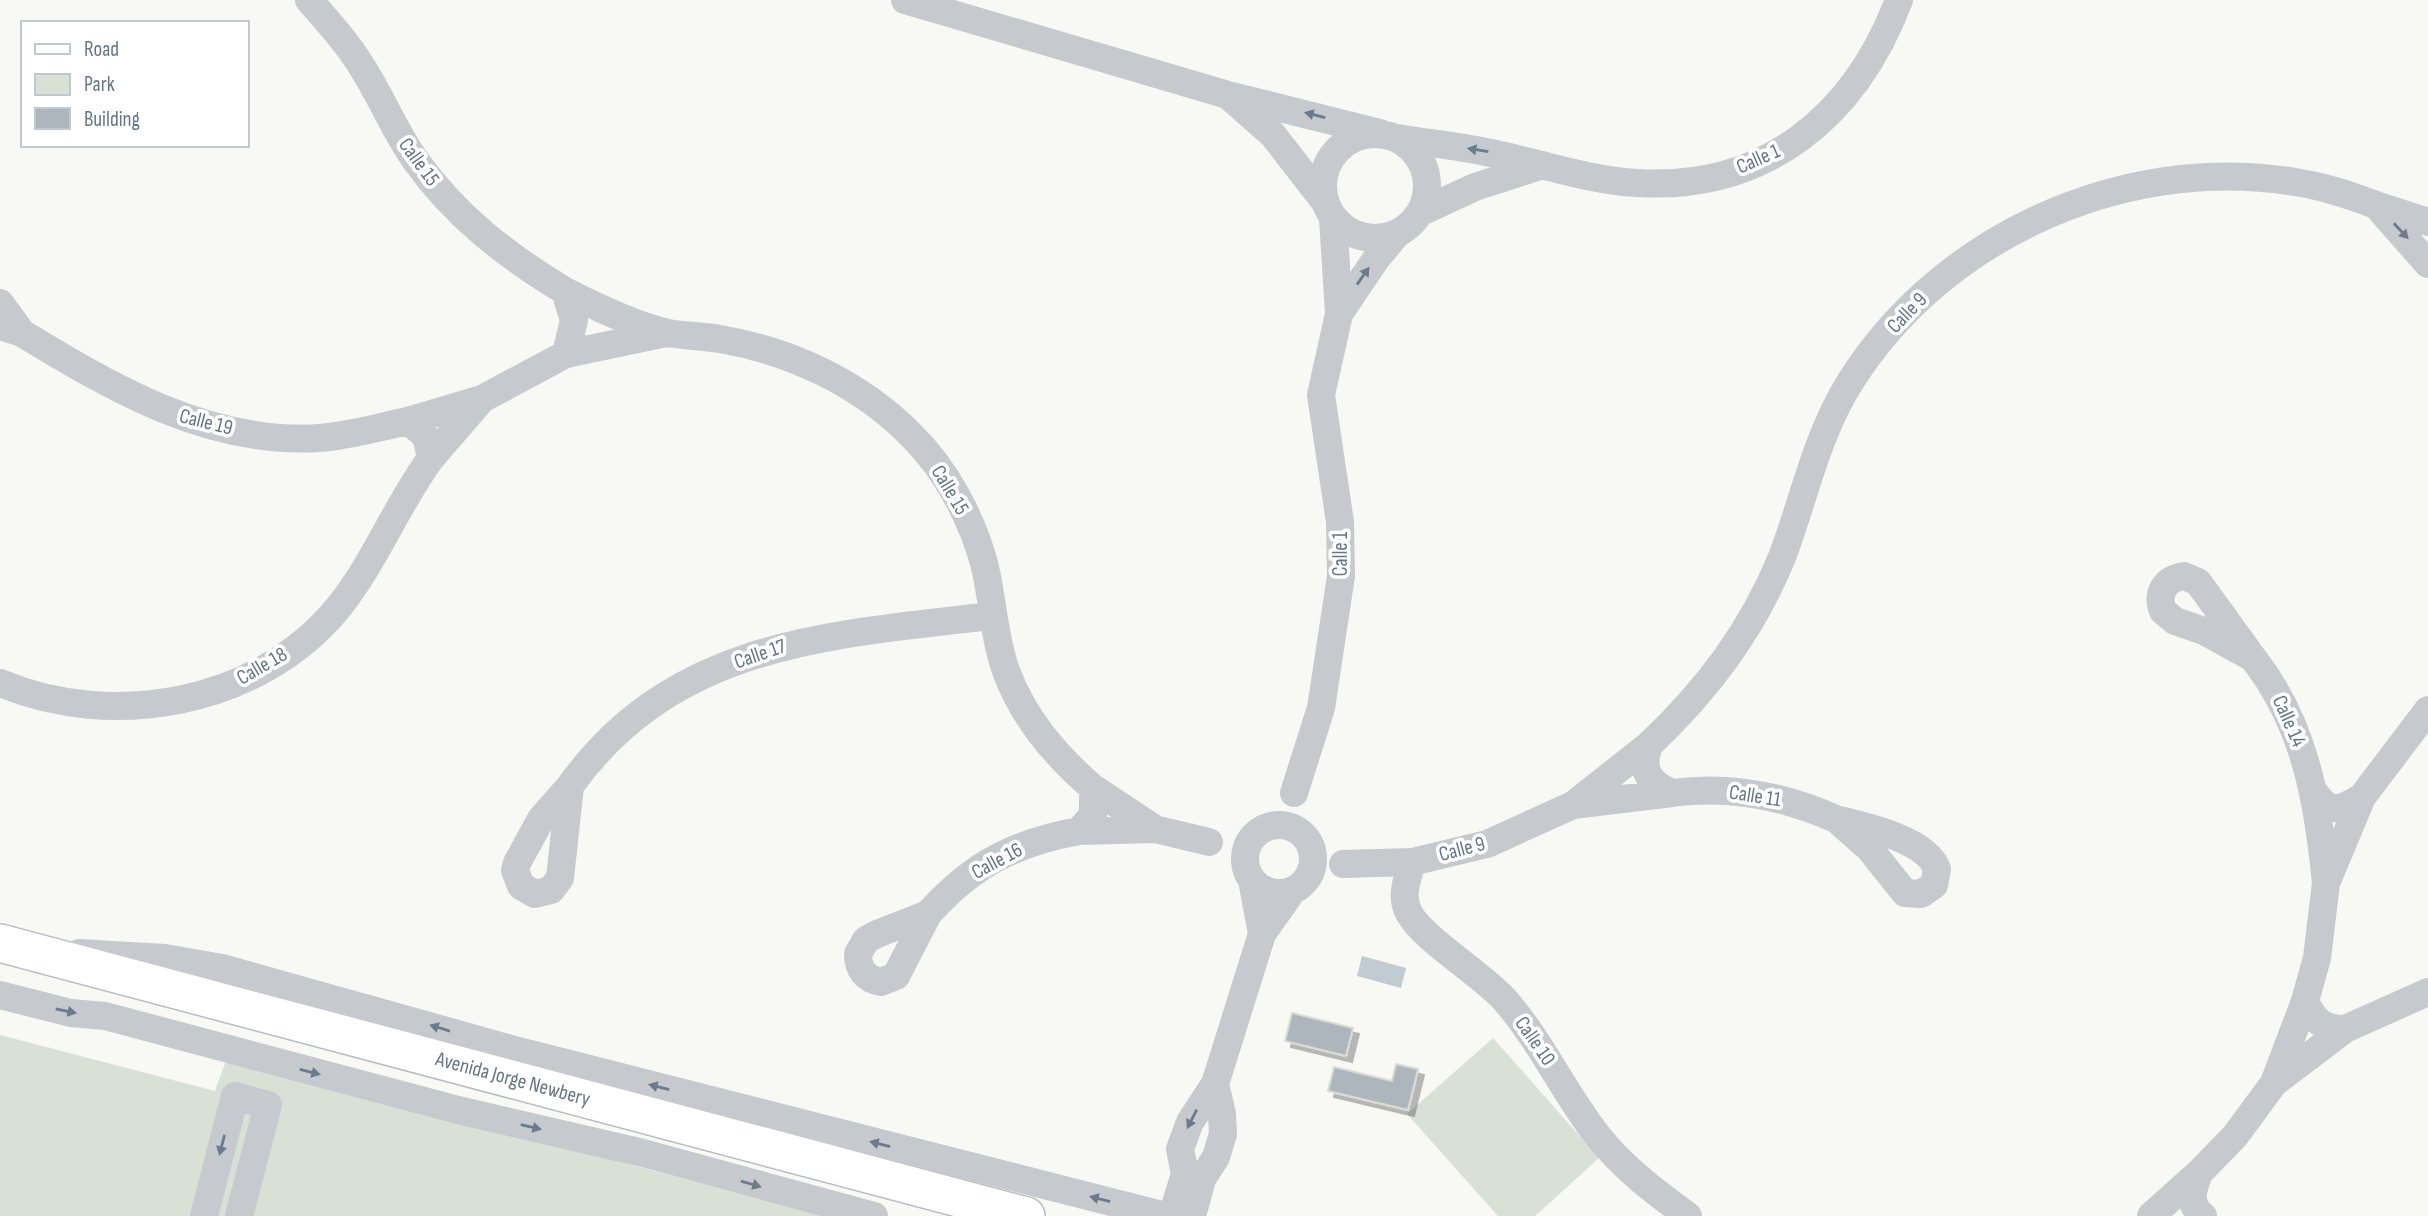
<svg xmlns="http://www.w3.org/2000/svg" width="2428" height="1216" font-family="'Sofia Sans Condensed',sans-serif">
  <defs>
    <filter id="shadow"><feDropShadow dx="6" dy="6" stdDeviation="0" flood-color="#0004"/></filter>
  </defs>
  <rect width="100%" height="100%" fill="#f8f8f5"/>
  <path fill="#d9e0d6" d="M0,1035L215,1091L227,1058L825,1216H0Z
    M1493,1038L1599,1158L1535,1216H1498L1407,1114Z"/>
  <path fill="#c1cbd1" d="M1362,956L1406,968L1401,988L1357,976Z"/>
  <path fill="#aeb6bd" stroke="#dadad7" stroke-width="2" filter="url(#shadow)" d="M1292,1013L1353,1028L1346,1056L1285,1041Z
    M1396,1064L1418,1069L1408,1110L1328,1091L1334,1067L1392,1081Z"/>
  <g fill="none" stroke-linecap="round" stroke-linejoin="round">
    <defs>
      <path id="major" d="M0,943L1026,1216"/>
    </defs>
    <use href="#major" stroke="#b8bdc1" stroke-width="40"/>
    <path stroke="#c6cace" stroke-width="28" d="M309,0C331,25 352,48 368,77C385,105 397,135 416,161C456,217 507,256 565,291
      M905,0L1228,95L1380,133
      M1230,97L1273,135L1325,202
      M1323 186a52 52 0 1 1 104 0a52 52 0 1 1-104 0Z
      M1397,138C1427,143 1457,146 1486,152C1537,162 1586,180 1637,183C1766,191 1855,116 1899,0
      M1421,212L1475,187L1543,165
      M1333,218L1339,314L1376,259L1396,235
      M2428,222L2376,205L2428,264
      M0,303L22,333L0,326
      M22,333C112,388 209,445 319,438C349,436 379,427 408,421
      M666,333L566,354L574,320L565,291C596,307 633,325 668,333C685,336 703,336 720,339C790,351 860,383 911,435C946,469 973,520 985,567C993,602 994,637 1006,671C1024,719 1055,755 1093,788
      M482,399L431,458L426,436L408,421L482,399L566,354
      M2184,576L2198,582L2253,658L2204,631L2175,621L2163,611C2156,593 2165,579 2184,576Z
      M2253,658C2305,724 2318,801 2326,883L2362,797C2338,811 2330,815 2313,790
      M0,683C112,730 258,705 338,608C375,562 396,506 431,458
      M1649,745C1707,690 1752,631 1782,557C1803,502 1814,446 1843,394C1931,241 2120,153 2295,182C2323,186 2349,195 2376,205
      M570,786C674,641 831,635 991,616
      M570,786L560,878L551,890L535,894L521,886L515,870L517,863L541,819Z
      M1294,793L1321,708L1341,576L1340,522L1321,395L1339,314
      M1672,793C1729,785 1784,796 1836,819
      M2362,797L2428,710
      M1836,819C1864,826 1926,839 1937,869L1934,885L1921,894L1905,893L1869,848Z
      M1245 859a34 34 0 1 1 68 0a34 34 0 1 1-68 0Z
      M1155,829L1093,788V815L1079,831L1155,829L1209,842
      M1412,862C1407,880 1400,896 1409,913C1422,938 1480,973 1504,999C1541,1041 1563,1091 1597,1135C1622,1167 1655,1192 1688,1216
      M1343,864L1412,862L1487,844L1573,805L1649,745C1640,769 1648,783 1672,793L1573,805
      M1252,880L1262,934L1293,890
      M928,914L896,976L881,982C865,979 858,969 858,954L866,940L877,934Z
      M928,914C973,864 1014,843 1079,831
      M79,953L165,958L222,968L511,1049L1166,1216
      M0,995L71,1013L105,1016L462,1111L643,1153L874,1216
      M2305,1001L2317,958L2326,883
      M2345,1029L2428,992
      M1215,1084L1262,934
      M2199,1173L2235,1136L2274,1083L2305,1001C2314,1021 2323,1029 2345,1029L2274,1083
      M204,1216L235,1096L268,1105L239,1216
      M1172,1216L1185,1174L1180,1149L1190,1122L1215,1084L1222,1114L1223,1134L1216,1157L1202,1179L1192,1216
      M2151,1216L2199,1173C2193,1189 2187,1204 2203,1216"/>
    <use href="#major" stroke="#fff" stroke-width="37"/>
  </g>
  <defs><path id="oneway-solid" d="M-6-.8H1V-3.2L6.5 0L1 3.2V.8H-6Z" transform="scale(1.75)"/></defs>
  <g fill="#697b8c">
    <use href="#oneway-solid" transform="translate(1315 115) rotate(-166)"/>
    <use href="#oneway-solid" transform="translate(1478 150) rotate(-171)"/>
    <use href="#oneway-solid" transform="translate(2401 231) rotate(47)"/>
    <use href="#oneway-solid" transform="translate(1363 276) rotate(-55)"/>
    <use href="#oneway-solid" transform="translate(66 1011) rotate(12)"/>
    <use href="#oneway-solid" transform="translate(440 1028) rotate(-163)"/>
    <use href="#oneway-solid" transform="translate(310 1072) rotate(14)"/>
    <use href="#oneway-solid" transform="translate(659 1087) rotate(-166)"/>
    <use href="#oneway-solid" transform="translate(1192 1119) rotate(117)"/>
    <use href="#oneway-solid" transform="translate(531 1127) rotate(13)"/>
    <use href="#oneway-solid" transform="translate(880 1144) rotate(-166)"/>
    <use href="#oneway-solid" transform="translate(222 1145) rotate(104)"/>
    <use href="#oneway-solid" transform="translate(751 1184) rotate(16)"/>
    <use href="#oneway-solid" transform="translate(1100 1199) rotate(-166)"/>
  </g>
  <g text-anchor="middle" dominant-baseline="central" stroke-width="7" stroke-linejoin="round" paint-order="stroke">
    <g font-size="21" fill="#647789" stroke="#fff">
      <text transform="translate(1758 159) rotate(-24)">Calle 1</text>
      <text transform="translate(419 162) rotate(54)">Calle 15</text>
      <text transform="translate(1907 313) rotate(-46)">Calle 9</text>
      <text transform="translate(206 422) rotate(14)">Calle 19</text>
      <text transform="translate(950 490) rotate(59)">Calle 15</text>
      <text transform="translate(1340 554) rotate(-90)">Calle 1</text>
      <text transform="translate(760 654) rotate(-19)">Calle 17</text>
      <text transform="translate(262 666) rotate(-30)">Calle 18</text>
      <text transform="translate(2289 721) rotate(66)">Calle 14</text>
      <text transform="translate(1755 796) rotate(9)">Calle 11</text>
      <text transform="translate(1462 849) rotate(-15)">Calle 9</text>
      <text transform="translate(997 861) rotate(-28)">Calle 16</text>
      <text transform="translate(1535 1041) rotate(55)">Calle 10</text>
      <text transform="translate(513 1079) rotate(15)">Avenida Jorge Newbery</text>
    </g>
  </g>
  <rect x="21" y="21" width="228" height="126" fill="#ffffff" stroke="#c1c9d0" stroke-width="2"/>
  <rect x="35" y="44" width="35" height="10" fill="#ffffff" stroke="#c1c9d0" stroke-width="2"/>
  <text x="84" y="56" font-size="21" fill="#647789">Road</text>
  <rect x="35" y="74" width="35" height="21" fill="#d9e0d6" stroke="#c1c9d0" stroke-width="2"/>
  <text x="84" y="91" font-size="21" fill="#647789">Park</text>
  <rect x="35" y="108" width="35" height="21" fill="#aeb6bd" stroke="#c1c9d0" stroke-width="2"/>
  <text x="84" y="126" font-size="21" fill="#647789">Building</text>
</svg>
